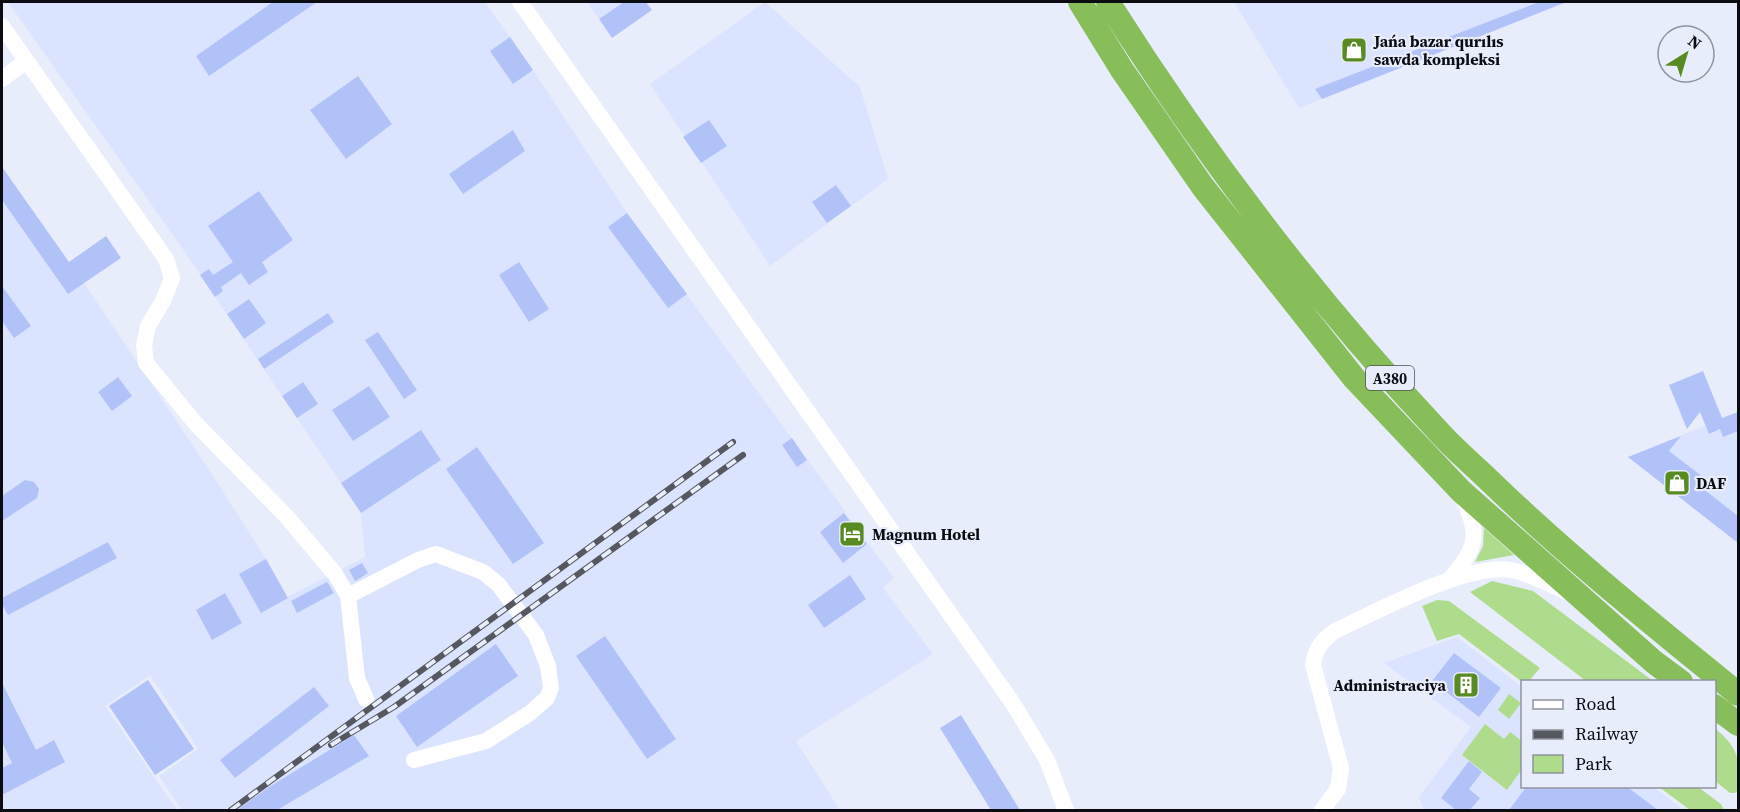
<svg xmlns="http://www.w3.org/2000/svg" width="1740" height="812" font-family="'Source Serif 4',serif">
  <rect width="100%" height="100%" fill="#e8edfc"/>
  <path fill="#dbe4fe" d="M8,2H485L533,70L627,213L845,511V513L894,578L883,588L933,654L796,741L840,810H182L159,776L198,749L150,675L105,706L177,810H2V167L84,283L217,482L266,559L287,597L365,557L361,513L180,245Z
    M587,2H624L599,19Z
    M765,2L860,87L888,179L770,266L650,84Z
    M1234,2H1568L1299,108Z
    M1738,412V543L1628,457Z
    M1457,637L1522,687V786L1653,787L1684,810H1424L1419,797L1471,727L1384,663Z"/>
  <path fill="#afdc8c" d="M1484,528L1514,555L1475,562L1483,546Z
    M1492,581L1533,591L1653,681H1586L1470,592Z
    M1437,600L1449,601L1540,668L1529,681L1522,682L1459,634L1437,641L1422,606Z
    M1509,694L1521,703L1509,719L1498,710Z
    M1485,724L1504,739L1510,732L1522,741V769L1507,790L1462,755Z
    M1715,728C1740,750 1739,757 1738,790L1735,793H1730L1715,781Z
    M1659,787H1698L1721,804L1724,810H1690Z"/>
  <path fill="#b1c2f8" d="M273,2H317L209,76L196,56Z
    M624,2H646L652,10L612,38L599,19Z
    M1539,2H1566L1322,99L1315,89Z
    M510,37L533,70L513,84L490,51Z
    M358,76L392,124L346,159L310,110Z
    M709,120L727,146L701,163L683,137Z
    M513,130L525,151L463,194L449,174Z
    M2,167L69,262L106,236L121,258L68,294L2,200Z
    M836,185L851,206L827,223L812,202Z
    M259,191L293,240L262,262L268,272L249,285L241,273L221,287L223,291L215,297L200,275L209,269L213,275L233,262L208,226Z
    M627,213L687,294L668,308L608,227Z
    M519,262L549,309L529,322L499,275Z
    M2,286L31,326L14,338L2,321Z
    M249,299L266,323L244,339L227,314Z
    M328,313L334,322L264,369L258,359Z
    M378,332L417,390L404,399L365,340Z
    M1703,371L1722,418L1738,412V431L1723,437L1720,429L1709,434L1700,412L1687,429L1669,385Z
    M118,377L132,396L112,411L98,392Z
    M303,382L318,404L297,418L282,396Z
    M369,386L390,417L353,441L332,410Z
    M421,430L441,460L361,513L341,483Z
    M1681,436L1669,451L1703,477L1697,484L1738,516V543L1628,457Z
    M792,438L807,460L797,467L782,445Z
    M477,447L544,543L513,564L446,469Z
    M25,480L34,482L39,489L37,498L2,521V496Z
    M844,513L867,544L843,563L820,532Z
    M108,542L117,558L8,615L2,604V598Z
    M266,559L288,598L261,613L239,574Z
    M362,563L368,573L355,581L349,570Z
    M850,575L866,599L824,628L808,605Z
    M327,582L334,593L297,613L291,601Z
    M225,593L242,623L212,640L196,610Z
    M605,636L676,739L647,759L576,656Z
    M496,644L518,676L417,747L396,716Z
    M1454,653L1501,688L1479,717L1432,681Z
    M148,680L194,749L155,775L109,706Z
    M2,683L36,750L54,740L65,762L2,795V768L12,763L2,742Z
    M314,687L329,706L235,778L220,760Z
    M961,715L1020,810H991L940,728Z
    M354,735L369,756L277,810H237L269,787Z
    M1469,761L1482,772L1469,789L1480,798L1470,810H1456L1441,798Z
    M1527,786H1626L1658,810H1509Z"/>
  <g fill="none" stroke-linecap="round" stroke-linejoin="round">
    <path stroke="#fff" stroke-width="16" d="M520,2L1014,705L1047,760L1066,810
      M2,26L166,259L172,278L163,301L148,326L144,345L146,363L196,424L287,517L335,574L348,596L357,678L366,699
      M2,79L26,61
      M1449,580C1478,546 1480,537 1462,495
      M348,596L418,560L436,554L483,572L498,584L536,635L548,666L551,688L547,698L530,713L486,741L414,760
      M1322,810L1338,789L1341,768L1313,665C1316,648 1321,641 1335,631C1376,612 1468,562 1511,570C1528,573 1551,585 1567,592"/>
    <path stroke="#88be59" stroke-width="24" d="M1080,2L1122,70L1203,187L1354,378L1461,491L1654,662L1681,682
      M1108,2C1204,154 1316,301 1439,432C1456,451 1476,467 1494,485C1571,559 1655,626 1738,694
      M1714,706L1738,724"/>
    <defs>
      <path id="rail" d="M331,745L394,707L743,455
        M231,810L733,442"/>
    </defs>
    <use href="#rail" stroke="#555861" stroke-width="6"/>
    <use href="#rail" stroke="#e8edfc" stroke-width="4" stroke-dasharray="11" stroke-linecap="butt"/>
  </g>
  <defs>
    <symbol id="shop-square" viewBox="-11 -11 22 22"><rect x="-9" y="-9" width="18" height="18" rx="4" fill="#588b22" stroke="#e8edfc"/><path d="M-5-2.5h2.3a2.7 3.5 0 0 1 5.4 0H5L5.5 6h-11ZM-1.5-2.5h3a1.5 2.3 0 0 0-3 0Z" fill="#fff"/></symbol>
    <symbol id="hotel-square" viewBox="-11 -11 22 22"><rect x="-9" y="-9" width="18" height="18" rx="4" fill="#588b22" stroke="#e8edfc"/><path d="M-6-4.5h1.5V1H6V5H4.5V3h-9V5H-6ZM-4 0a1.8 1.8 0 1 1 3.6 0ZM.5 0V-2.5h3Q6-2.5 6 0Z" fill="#fff"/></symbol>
    <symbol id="building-square" viewBox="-11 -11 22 22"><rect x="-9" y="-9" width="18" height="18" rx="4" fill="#588b22" stroke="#e8edfc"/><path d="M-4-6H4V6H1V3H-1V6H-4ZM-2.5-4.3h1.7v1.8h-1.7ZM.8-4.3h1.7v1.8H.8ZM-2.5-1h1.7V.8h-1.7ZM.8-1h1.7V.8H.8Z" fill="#fff"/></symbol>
  </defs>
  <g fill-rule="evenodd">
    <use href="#shop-square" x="1339" y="35" width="30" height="30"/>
    <use href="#shop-square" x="1662" y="468" width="30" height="30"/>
    <use href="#hotel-square" x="837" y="519" width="30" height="30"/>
    <use href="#building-square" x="1451" y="670" width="30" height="30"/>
  </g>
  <g text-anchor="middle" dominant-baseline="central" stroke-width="4.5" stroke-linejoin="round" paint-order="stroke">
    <rect fill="#e8edfc" stroke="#4d5058" stroke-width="1.5" x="1366" y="366" width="48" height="24" rx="4.5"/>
    <g font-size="15" font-weight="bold" fill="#0a0c12">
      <text x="1390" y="378">A380</text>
    </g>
    <g font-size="16" font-weight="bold" fill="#0a0c12" stroke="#e8edfc" text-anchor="start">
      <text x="1374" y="41">Jańa bazar qurılıs<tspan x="1374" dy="18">sawda kompleksi</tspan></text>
      <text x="1696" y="483">DAF</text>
      <text x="872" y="534">Magnum Hotel</text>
      <text x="1446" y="685" text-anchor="end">Administraciya</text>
    </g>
  </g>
  <rect width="1740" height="812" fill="none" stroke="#0a0c12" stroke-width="6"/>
  <rect x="1521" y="680" width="195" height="108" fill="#e8edfc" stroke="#8f939e" stroke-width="1.5"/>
  <rect x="1533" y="700" width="30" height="9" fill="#ffffff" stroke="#8f939e" stroke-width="1.5"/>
  <text x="1575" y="710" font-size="18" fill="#0a0c12">Road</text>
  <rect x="1533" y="730" width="30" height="9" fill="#555861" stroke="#8f939e" stroke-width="1.5"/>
  <text x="1575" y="740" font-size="18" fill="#0a0c12">Railway</text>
  <rect x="1533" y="755" width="30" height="18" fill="#afdc8c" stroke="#8f939e" stroke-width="1.5"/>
  <text x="1575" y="770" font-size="18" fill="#0a0c12">Park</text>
  <g transform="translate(1686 54) rotate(37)"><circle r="28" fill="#e8edfc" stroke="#8f939e" stroke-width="1.5"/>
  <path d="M0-4.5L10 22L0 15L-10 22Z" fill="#588b22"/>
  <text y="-9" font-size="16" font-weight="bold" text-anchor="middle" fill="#0a0c12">N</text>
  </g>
</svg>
